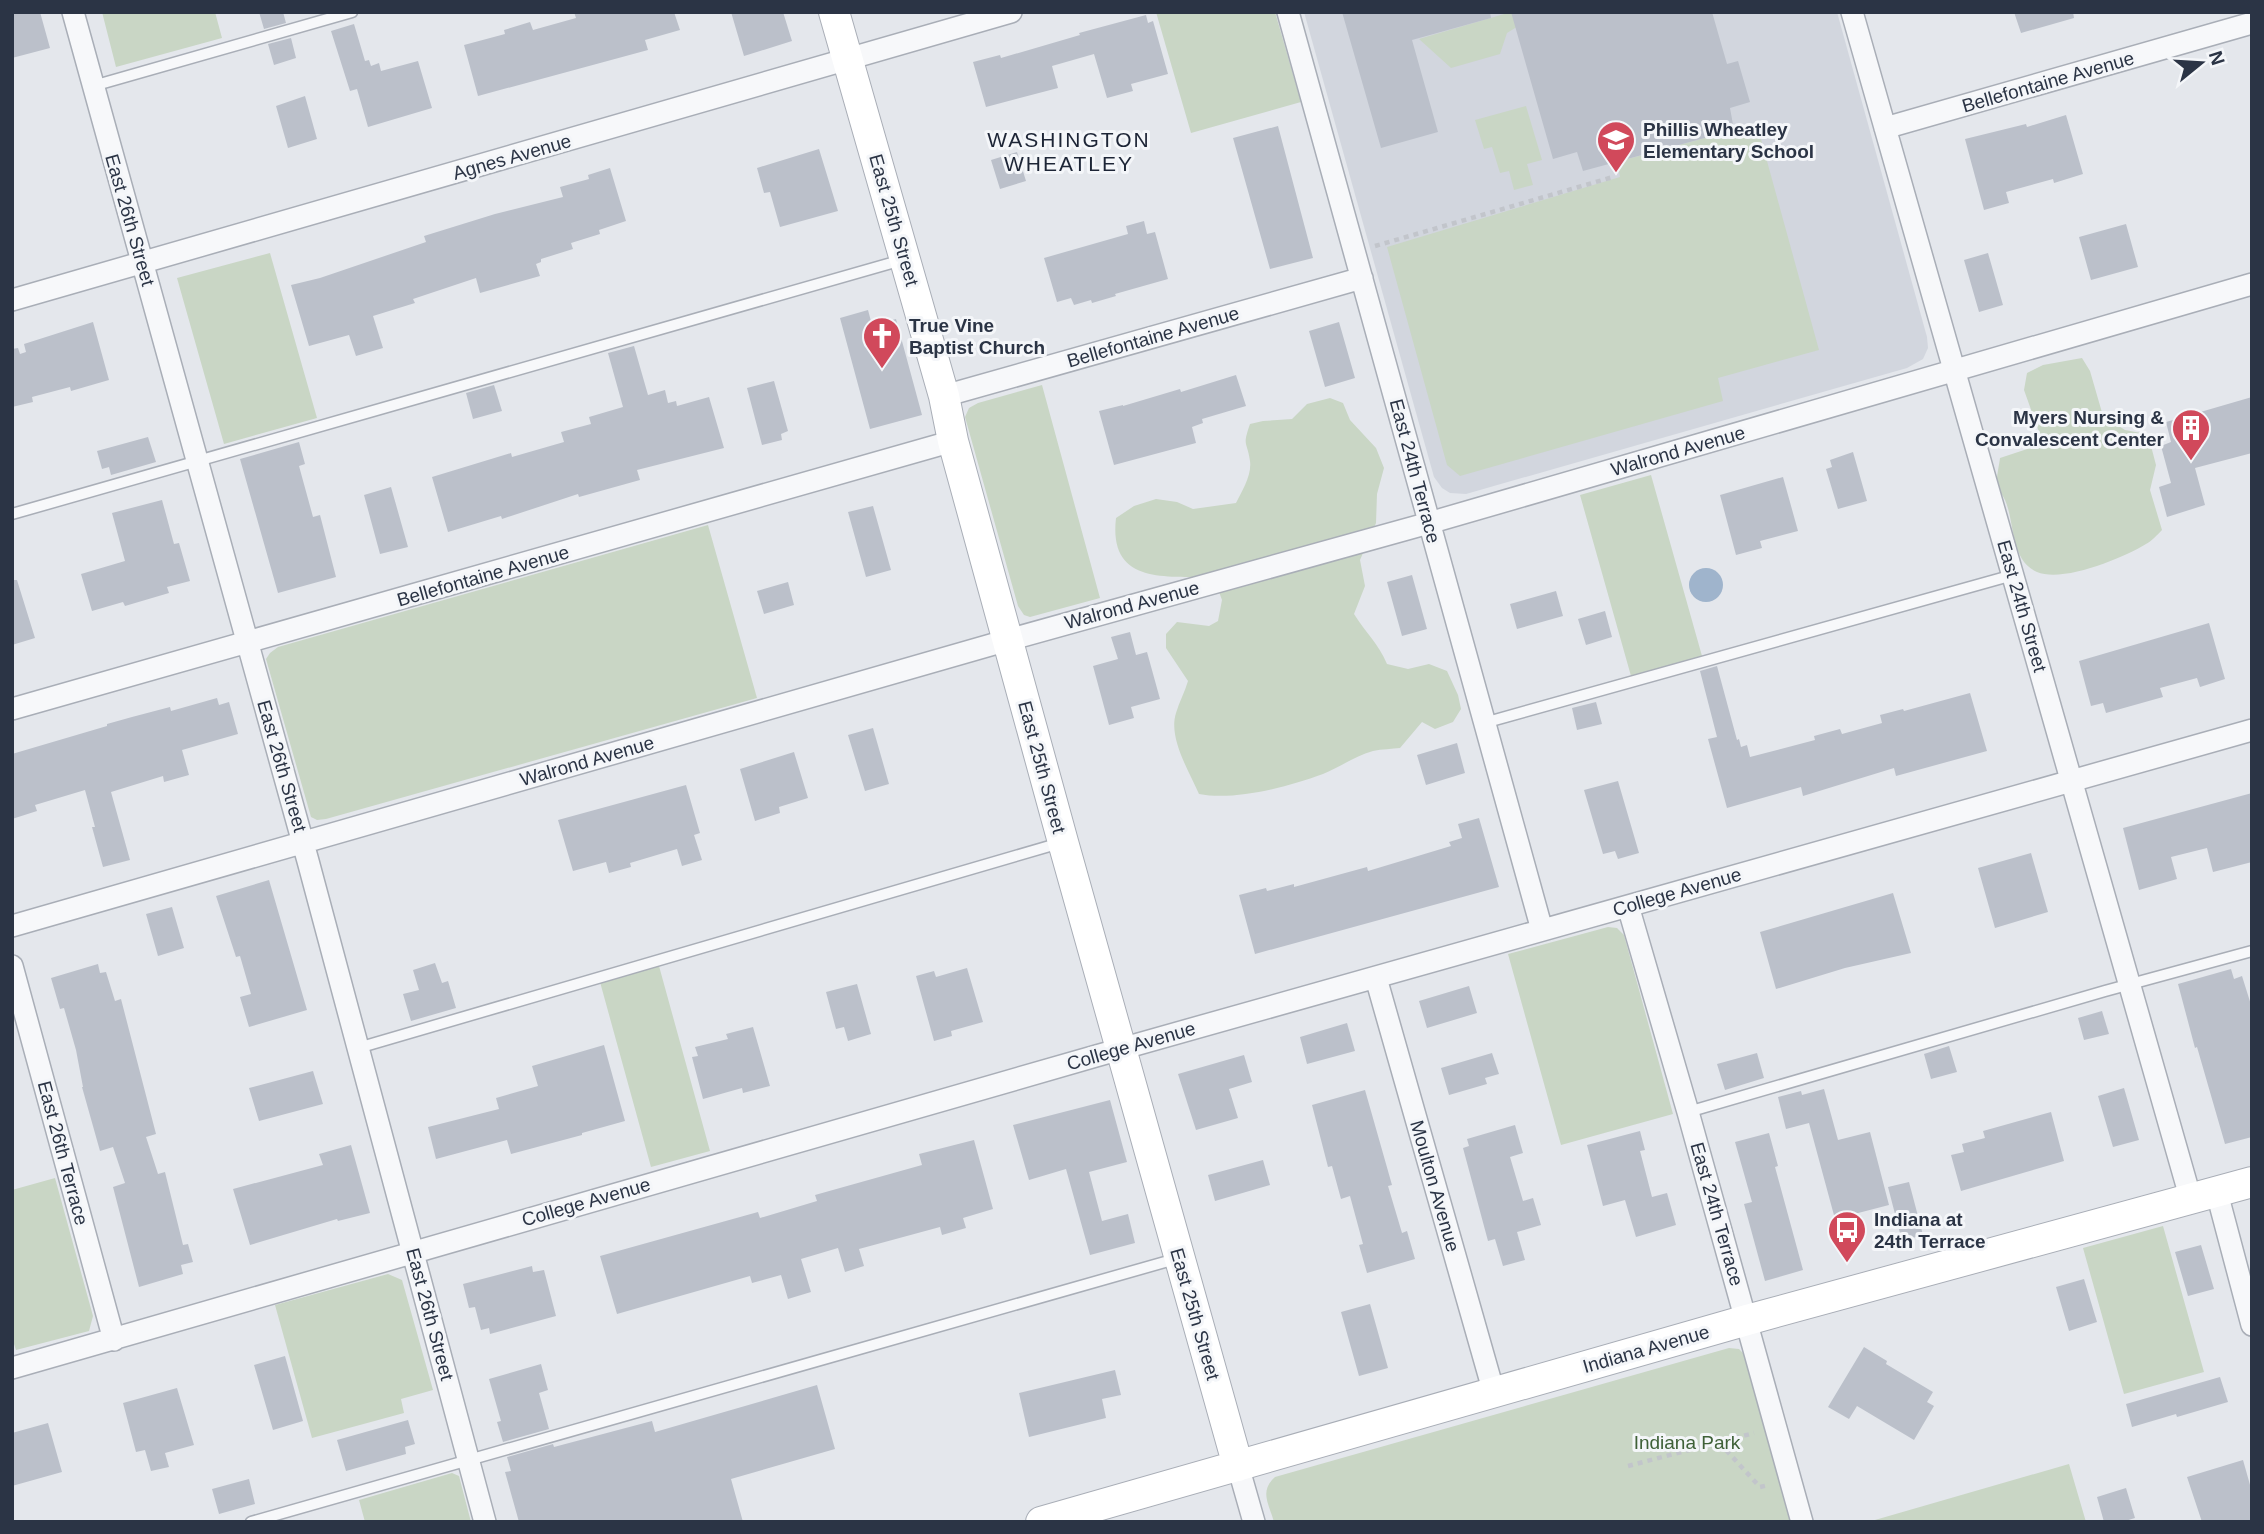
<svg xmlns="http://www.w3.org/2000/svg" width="2264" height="1534" font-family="Arial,sans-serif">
  <rect width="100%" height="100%" fill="#e4e7ec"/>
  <path fill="#d2d6de" d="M1304,12H1837L1927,337L1928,348L1923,359L1907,368L1466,494L1450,493L1442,488L1434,477Z"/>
  <path fill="#c9d6c5" d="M102,12H215L222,38L116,67Z
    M1156,12H1275L1301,102L1191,133Z
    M1511,12H1541L1507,33L1500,54L1451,68L1419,39Z
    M1526,106L1542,160L1527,164L1533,185L1514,190L1509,171L1500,173L1492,147L1484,149L1475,120Z
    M1734,130L1736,138L1759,132L1819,350L1718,378L1723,401L1460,476L1447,465L1387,247L1620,177L1617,162Z
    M270,253L317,418L224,444L177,278Z
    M2082,358L2090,371L2103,416L2125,430L2141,433L2151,446L2156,465L2150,490L2162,530C2157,535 2152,541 2146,544C2123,558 2063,583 2037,572C2010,560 2015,522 2005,500C2003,495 1998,490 1997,486C1996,478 1999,466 2000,458L2036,446L2039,432L2024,390L2027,373L2043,365Z
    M1042,385L1100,598L1030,617L1024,615L1018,606L965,417L969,408L978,403Z
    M1330,398L1343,403L1350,420L1376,448L1384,468L1377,494L1376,523L1360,560L1365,586L1354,614C1366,633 1378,643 1387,664L1408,669L1429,664L1447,671L1458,695L1461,709L1453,722L1435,729L1422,722L1400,748C1392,749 1382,749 1373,751C1355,756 1340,767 1323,774C1288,787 1234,801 1199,794C1189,771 1168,738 1176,713C1179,702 1185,692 1188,681L1166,648V634L1177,622L1209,626L1218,621L1222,600L1214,578C1169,575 1108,587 1116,518L1134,506L1156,499L1177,502L1193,509L1236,503C1242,491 1252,475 1250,461C1247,440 1242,447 1250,424L1263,421L1292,419L1307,404Z
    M1651,475L1702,656L1631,676L1580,495Z
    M708,525L757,698L326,819L317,820L311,817L266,659L270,653L278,647Z
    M1608,927L1617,928L1624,935L1673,1114L1561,1145L1508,954Z
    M659,966L710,1151L651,1167L600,982Z
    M55,1178L93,1316L89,1331L16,1350L12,1338V1190Z
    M2163,1226L2204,1372L2124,1394L2083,1248Z
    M388,1274L402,1280L433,1390L401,1399L404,1413L312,1438L275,1305Z
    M1729,1348L1739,1349L1745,1355L1790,1522H1274C1269,1504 1259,1491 1275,1477Z
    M2069,1464L2086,1522H1868Z
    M452,1473L459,1476L471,1522H365L359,1500Z"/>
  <path fill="#9fb4cc" d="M1689 585a17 17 0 1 1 34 0a17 17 0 1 1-34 0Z"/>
  <path fill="#bbc0ca" d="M12,12H40L50,48L12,58Z
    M259,12H283L286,23L264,29Z
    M574,12H674L680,30L645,40L648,50L478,96L464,45L505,34L504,30L530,22L533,30L576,18Z
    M731,12H783L792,41L744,56Z
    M1342,12H1490L1491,18L1412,40L1438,132L1381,148Z
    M1511,12H1712L1727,64L1738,61L1750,102L1730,108L1734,130L1583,171L1577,152L1553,159Z
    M2014,12H2073L2074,18L2021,33Z
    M1146,15L1148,23L1153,21L1168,74L1131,84L1133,91L1107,98L1094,54L1052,66L1058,88L986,107L973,62L1000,55L1001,58L1080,35L1079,33Z
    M354,24L365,61L369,60L371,66L379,63L381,71L418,61L432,108L368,127L357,89L350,91L331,31Z
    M291,38L296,58L274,65L268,44Z
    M305,96L317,139L288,148L276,106Z
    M2066,115L2083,174L2054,183L2053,179L2006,192L2009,203L1984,210L1965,139L2026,124L2027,127Z
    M1278,126L1313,258L1270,269L1233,138Z
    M819,149L838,211L780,227L770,192L764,193L757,168Z
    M1017,152L1026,181L1000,189L991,160Z
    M610,168L626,221L599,230L600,234L571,243L573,249L541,259V262L536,264L540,276L480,293L476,278L413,299L415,303L373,316L383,348L356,356L349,335L309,346L291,285L320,278L426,242L424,236L495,214L563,197L560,187L589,179L588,175Z
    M1144,221L1147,234L1155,232L1168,279L1115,294L1116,296L1092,303L1091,300L1074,305L1071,298L1057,302L1044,258L1128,234L1126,226Z
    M2126,224L2138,267L2091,280L2079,237Z
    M1988,253L2003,305L1979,312L1964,260Z
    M868,310L872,325L896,319L922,415L870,429L840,318Z
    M93,322L109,380L71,391L70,387L32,397L33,402L12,407V349L18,348L20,354L26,352L24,344Z
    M1339,322L1355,378L1325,387L1309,331Z
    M634,346L648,395L665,390L668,403L676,401L677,406L709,397L724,448L637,470L640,480L579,497L578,494L502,519L501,516L448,532L432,477L511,453L512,457L564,442L561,432L591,424L589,417L623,407L608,353Z
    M1236,375L1246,406L1202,419L1203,423L1192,427L1196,443L1114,465L1099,411L1123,405V406L1180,389L1181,392Z
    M774,381L788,431L781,434L782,440L762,445L747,388Z
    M494,385L502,411L473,419L466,393Z
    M2252,397V453L2195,468L2205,505L2167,517L2159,487L2171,483L2161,446L2171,442L2166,422Z
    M148,437L156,462L111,475L109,467L102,469L97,451Z
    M299,442L305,464L299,466L313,517L320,515L336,577L278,593L240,459Z
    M1853,452L1867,501L1838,509L1826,469L1832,467L1830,460Z
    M1783,477L1798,531L1760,541L1762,548L1736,555L1720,495Z
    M391,487L408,547L380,554L364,495Z
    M162,500L174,544L179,543L190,581L167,587L169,593L125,606L123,602L92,611L81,574L125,561L112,513Z
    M873,506L891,570L866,577L848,512Z
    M1412,575L1427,629L1402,636L1387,582Z
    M12,580H17L35,638L12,645Z
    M788,582L794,605L764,614L757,591Z
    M1556,591L1563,616L1517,629L1510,604Z
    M1605,611L1612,637L1586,645L1578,619Z
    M2209,623L2225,679L2200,687L2197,678L2160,688L2163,697L2106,713L2103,703L2091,706L2079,661Z
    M1130,632L1136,655L1147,652L1160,699L1131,707L1134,718L1109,725L1093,666L1118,659L1111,637Z
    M1717,666L1737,740L1739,739L1741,747L1747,745L1750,757L1815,740L1814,736L1840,729L1842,734L1882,723L1880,715L1903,709L1904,711L1970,693L1987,751L1896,776L1894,768L1803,796L1801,787L1727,808L1708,739L1717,737L1700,671Z
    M217,698L219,705L229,702L238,734L182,750L189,775L164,782L163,776L111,792L130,860L103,867L92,827H95L85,790L35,805L37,811L12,819V754L107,726V724L132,717L170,707L171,711Z
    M1596,702L1602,724L1577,730L1572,708Z
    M873,728L889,784L865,791L848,735Z
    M1457,743L1465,773L1426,785L1417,755Z
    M794,752L808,798L779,807L780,813L755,821L740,769Z
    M1618,781L1639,853L1618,859L1615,851L1603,854L1584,790Z
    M686,785L700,833L694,835L702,860L682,866L677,849L630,863L631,867L609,873L606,862L573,871L558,820Z
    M2252,793V862L2213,872L2207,848L2171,857L2177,879L2139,890L2123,828Z
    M1479,818L1499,887L1255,954L1239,895L1266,888L1267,891L1294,884V887L1367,867L1368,871L1451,846L1449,842L1462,838L1458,824Z
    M2031,853L2048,912L1995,928L1978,868Z
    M269,880L307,1010L249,1027L240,997L251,994L240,956L236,957L216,896Z
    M1893,893L1911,953L1845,968L1776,989L1760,932Z
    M172,907L184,948L158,956L146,914Z
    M435,963L442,983L448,981L456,1008L411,1021L403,994L419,990L413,970Z
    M98,964L100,973L106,972L115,1001L121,999L156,1134L146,1137L158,1174L165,1172L183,1245L188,1244L193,1262L181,1265L183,1274L139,1287L113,1187L125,1183L113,1147L100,1151L82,1087H83L76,1050L64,1008L60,1009L51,978Z
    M967,968L983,1022L951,1031L952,1036L934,1041L916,976L934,971L936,977Z
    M2231,969L2234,979L2242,976L2252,1008V1137L2225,1144L2197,1047L2195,1048L2178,984Z
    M857,984L871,1034L848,1041L844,1027L836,1029L826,992Z
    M1469,986L1477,1013L1427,1028L1419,1001Z
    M2102,1011L2109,1034L2084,1040L2078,1018Z
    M1347,1023L1355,1051L1307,1064L1300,1037Z
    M753,1027L770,1086L743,1093L742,1088L703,1099L692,1057L698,1056L695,1047L728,1039L726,1034Z
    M604,1045L625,1121L582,1133V1135L511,1154L507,1140L436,1159L428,1127L499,1109L496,1098L538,1086L532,1066Z
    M1949,1046L1957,1072L1931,1079L1924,1054Z
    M1492,1053L1499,1074L1485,1078L1487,1084L1449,1095L1441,1068Z
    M1757,1053L1764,1078L1725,1090L1717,1064Z
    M1244,1055L1252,1082L1229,1089L1238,1118L1196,1130L1178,1074Z
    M313,1071L323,1104L259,1121L249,1088Z
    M2124,1088L2139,1140L2113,1147L2098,1096Z
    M1824,1089L1838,1140L1870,1132L1889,1205L1835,1219L1809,1123L1786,1129L1778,1097L1801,1091L1802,1095Z
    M1365,1090L1392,1185L1388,1186L1402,1233L1407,1231L1415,1259L1367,1273L1359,1245L1363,1244L1350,1196L1341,1199L1332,1166L1328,1167L1312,1105Z
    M1110,1100L1127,1162L1089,1172L1102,1221L1128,1214L1135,1243L1090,1255L1066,1169L1029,1180L1013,1125Z
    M2051,1112L2064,1161L1961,1191L1951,1155L1964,1152L1962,1144L1985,1138L1983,1131Z
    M1515,1125L1523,1153L1510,1157L1523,1201L1533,1198L1541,1225L1517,1232L1525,1260L1503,1266L1495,1239L1488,1241L1463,1148L1469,1146L1467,1139Z
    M1640,1131L1645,1150L1640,1151L1652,1197L1667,1193L1676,1225L1636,1237L1625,1200L1603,1206L1587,1145Z
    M1769,1133L1778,1166L1775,1167L1803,1270L1765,1281L1744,1204L1752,1202L1735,1142Z
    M974,1140L993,1209L963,1218L966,1228L942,1235L940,1227L859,1249L864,1266L845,1272L838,1248L801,1259L811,1292L788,1299L781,1275L752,1283L750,1276L617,1314L600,1256L758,1212L760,1218L817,1201L815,1195L922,1165L919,1154Z
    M351,1145L370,1213L338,1221L337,1219L250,1245L233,1189L323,1165L319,1154Z
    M1263,1160L1270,1185L1215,1201L1208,1175Z
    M1909,1182L1923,1235L1902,1241L1888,1187Z
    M2201,1245L2214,1289L2188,1296L2175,1252Z
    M532,1266L533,1272L544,1270L556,1316L490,1334L489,1328L481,1330L475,1307L469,1308L463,1284Z
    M2084,1279L2097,1322L2069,1331L2056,1287Z
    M1370,1304L1388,1368L1359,1376L1341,1312Z
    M1864,1347L1887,1361L1886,1364L1933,1392L1927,1402L1934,1406L1914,1440L1857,1406L1849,1419L1828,1407Z
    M285,1356L303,1421L273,1430L254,1365Z
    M541,1364L548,1390L539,1393L549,1429L503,1442L497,1422L501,1421L489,1379Z
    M1115,1370L1121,1395L1102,1399L1106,1418L1029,1437L1019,1393Z
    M2220,1377L2228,1402L2177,1417L2176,1414L2132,1427L2126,1404Z
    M817,1385L835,1449L731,1479L743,1522H519L505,1472L511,1471L507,1457L553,1444L554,1447L652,1421L655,1432Z
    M177,1388L194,1445L165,1453L169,1467L151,1471L145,1450L136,1452L123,1403Z
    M408,1420L415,1444L405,1447L406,1454L346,1471L337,1440Z
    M48,1423L62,1472L12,1486V1433Z
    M2243,1460L2252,1492V1522H2202L2187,1477Z
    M249,1479L255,1504L219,1514L212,1489Z
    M2126,1488L2135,1518L2122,1522H2104L2097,1497Z"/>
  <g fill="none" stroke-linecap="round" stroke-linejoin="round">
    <defs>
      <path id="lane" d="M93,86L352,12
        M12,514L902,260
        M1484,723L2013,575
        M358,1048L1060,843
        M1688,1112L2105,991L2252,951
        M251,1522L1179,1258"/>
      <path id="street" d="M73,12L308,861L485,1522
        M1288,12L1542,930
        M1852,12L2191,1200
        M1885,128L2252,23
        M12,300L1011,12
        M944,396L1362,278
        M12,709L953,441
        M1628,906L1688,1112L1802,1522
        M12,926L1008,640L1429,523L2252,284
        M12,966L114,1340
        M1376,978L1494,1393
        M2217,1193L2252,1325
        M12,1368L1096,1056L2252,730
        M1238,1466L1254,1522"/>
      <path id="secondary" d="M834,12L944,396L953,441L1063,842L1238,1466
        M1041,1522L1747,1320L2252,1182"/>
    </defs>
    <use href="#lane" stroke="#a9aeb7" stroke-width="13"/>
    <use href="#street" stroke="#a9aeb7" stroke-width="24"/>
    <use href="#secondary" stroke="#a9aeb7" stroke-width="32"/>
    <path stroke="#c2c5cb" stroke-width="4.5" stroke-dasharray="5 5" stroke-linecap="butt" d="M1375,246L1613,177
      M1723,1441L1725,1449L1760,1487L1769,1485
      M1628,1466L1754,1433"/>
    <use href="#lane" stroke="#f7f8fa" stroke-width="10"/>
    <use href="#street" stroke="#f7f8fa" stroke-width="21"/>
    <use href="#secondary" stroke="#fff" stroke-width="30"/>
  </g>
  <defs>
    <symbol id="school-pin" viewBox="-11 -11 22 30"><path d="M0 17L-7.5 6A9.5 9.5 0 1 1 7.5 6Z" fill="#d1495b" stroke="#f4f6f9"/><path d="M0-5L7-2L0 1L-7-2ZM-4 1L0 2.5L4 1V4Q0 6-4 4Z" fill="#fff"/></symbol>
    <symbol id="church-pin" viewBox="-11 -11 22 30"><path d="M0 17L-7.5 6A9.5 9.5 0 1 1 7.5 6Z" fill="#d1495b" stroke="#f4f6f9"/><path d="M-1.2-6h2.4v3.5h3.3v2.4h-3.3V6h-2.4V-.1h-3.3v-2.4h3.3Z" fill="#fff"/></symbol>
    <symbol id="building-pin" viewBox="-11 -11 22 30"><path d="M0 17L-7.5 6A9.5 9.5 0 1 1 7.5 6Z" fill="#d1495b" stroke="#f4f6f9"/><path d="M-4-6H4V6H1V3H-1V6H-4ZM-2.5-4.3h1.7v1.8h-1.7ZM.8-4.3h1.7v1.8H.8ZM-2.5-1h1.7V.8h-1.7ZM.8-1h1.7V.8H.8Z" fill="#fff"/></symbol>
    <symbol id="bus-pin" viewBox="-11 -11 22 30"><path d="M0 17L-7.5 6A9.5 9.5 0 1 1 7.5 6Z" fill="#d1495b" stroke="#f4f6f9"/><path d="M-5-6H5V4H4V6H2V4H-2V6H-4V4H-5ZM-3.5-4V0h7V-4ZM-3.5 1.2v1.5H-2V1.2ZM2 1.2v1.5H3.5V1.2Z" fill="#fff"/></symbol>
  </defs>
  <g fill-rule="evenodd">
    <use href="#school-pin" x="1594" y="118" width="44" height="60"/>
    <use href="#church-pin" x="860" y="314" width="44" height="60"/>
    <use href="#building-pin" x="2169" y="406" width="44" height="60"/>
    <use href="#bus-pin" x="1825" y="1208" width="44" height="60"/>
  </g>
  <g text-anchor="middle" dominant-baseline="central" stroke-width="6" stroke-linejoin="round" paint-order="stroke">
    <g font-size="19" fill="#2b3445" stroke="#f4f6f9">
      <text transform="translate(2048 82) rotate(-16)">Bellefontaine Avenue</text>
      <text transform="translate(512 157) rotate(-16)">Agnes Avenue</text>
      <text transform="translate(130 220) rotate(74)">East 26th Street</text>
      <text transform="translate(894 220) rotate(74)">East 25th Street</text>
      <text transform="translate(1153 337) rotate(-16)">Bellefontaine Avenue</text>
      <text transform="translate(1678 451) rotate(-16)">Walrond Avenue</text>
      <text transform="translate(1415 471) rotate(75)">East 24th Terrace</text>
      <text transform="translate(483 576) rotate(-16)">Bellefontaine Avenue</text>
      <text transform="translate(1132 605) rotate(-15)">Walrond Avenue</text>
      <text transform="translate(2022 606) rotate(74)">East 24th Street</text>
      <text transform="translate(587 761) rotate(-16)">Walrond Avenue</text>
      <text transform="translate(282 766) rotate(74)">East 26th Street</text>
      <text transform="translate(1042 767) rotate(75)">East 25th Street</text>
      <text transform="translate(1677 892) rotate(-16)">College Avenue</text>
      <text transform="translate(1131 1046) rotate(-16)">College Avenue</text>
      <text transform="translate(63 1153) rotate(75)">East 26th Terrace</text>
      <text transform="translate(1435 1186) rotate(74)">Moulton Avenue</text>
      <text transform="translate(586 1202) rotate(-16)">College Avenue</text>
      <text transform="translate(1717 1214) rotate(74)">East 24th Terrace</text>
      <text transform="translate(430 1314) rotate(75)">East 26th Street</text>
      <text transform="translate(1195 1314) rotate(74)">East 25th Street</text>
      <text transform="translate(1646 1349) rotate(-16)">Indiana Avenue</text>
    </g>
    <g font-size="19" font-weight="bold" fill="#2b3445" stroke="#f4f6f9" text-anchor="start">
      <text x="1643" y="129">Phillis Wheatley<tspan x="1643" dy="22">Elementary School</tspan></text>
      <text x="909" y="325">True Vine<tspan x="909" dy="22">Baptist Church</tspan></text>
      <text x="2164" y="417" text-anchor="end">Myers Nursing &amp;<tspan x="2164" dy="22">Convalescent Center</tspan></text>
      <text x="1874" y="1219">Indiana at<tspan x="1874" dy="22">24th Terrace</tspan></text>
    </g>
    <g font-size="19" fill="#3f6138" stroke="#f4f6f9">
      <text x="1687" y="1442">Indiana Park</text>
    </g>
    <g font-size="21" letter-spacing="2" fill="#1d2536" stroke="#f4f6f9">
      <text x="1069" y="139">WASHINGTON<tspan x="1069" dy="24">WHEATLEY</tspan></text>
    </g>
  </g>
  <rect width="2264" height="1534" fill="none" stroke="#2b3445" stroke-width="28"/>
  <g transform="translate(2201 63) rotate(72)" stroke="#f4f6f9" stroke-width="5" paint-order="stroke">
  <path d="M0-5L12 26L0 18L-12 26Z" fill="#2b3445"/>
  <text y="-10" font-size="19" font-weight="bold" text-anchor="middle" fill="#2b3445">N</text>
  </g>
</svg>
